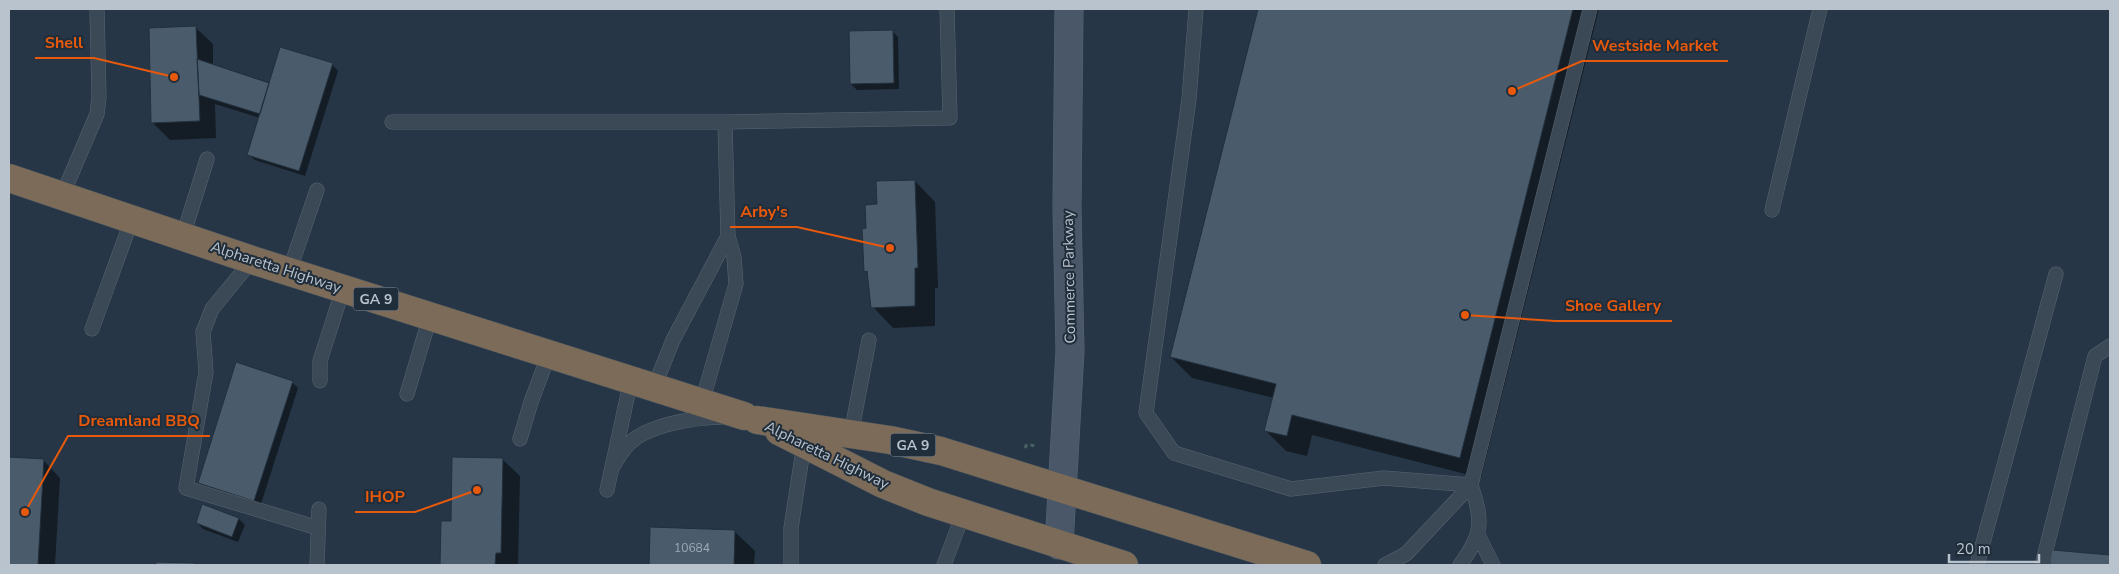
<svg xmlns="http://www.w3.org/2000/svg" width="2119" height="574" font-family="'Nunito Sans',sans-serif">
  <rect width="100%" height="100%" fill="#263646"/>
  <path fill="#0007" d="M1259,9H1599L1481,478L1312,435L1307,456L1286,451L1266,431L1274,398L1192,378L1171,357Z
    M196,28L213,44V66L270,85L332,64L338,71L305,176L255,160L248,154L260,118L215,104L216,138L170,140L153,123Z
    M892,31L898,37L899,89L857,90L851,84Z
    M915,181L935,202L938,288H935V326L893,328L873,307L869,275L865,271L867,230L879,206Z
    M292,382L298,388L260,507L205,488L199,482Z
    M9,459L44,461L60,478L55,565H9Z
    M503,460L520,476L518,565H441L442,522H452Z
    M203,505L239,519L245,525L238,542L203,529L197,523Z
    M651,529L734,531L755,551L754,565H650Z
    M2053,551L2110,557V565H2052Z"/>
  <path fill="#4a5c6c" stroke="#222f3c" d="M1258,9H1573L1460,458L1292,415L1287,436L1264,431L1276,384L1170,357Z
    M196,26L200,121L151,123L149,28Z
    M893,30L894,83L850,84L849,31Z
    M280,47L333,63L299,171L247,155Z
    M197,59L269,83L260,114L199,95Z
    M915,180L918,268H915V306L871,308L867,271L864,272L862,229L866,228L865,205L877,204L876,181Z
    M236,362L293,381L254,501L198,483Z
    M9,457L44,459L38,565H9Z
    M452,457L503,458L501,553H496L495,565H440L441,521H451Z
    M202,504L239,518L232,537L196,523Z
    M650,527L735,530L734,565H649Z
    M2052,550L2110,555V565H2050Z
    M156,562L195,563V565H156Z"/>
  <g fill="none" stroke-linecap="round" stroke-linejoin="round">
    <defs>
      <path id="lane" d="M1196,9L1189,99L1146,413L1174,453L1291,489L1384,478L1471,485
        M392,122H725L950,118L947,9
        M62,196L97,114L99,97L97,9
        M1772,210L1820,9
        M183,236L207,159
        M252,260L212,309L203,332L206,372L186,488L318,528
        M289,272L317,190
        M92,329L132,219
        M320,381V361L343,289
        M654,387L673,340L728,236
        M407,394L430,317
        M702,402L736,284L734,257L728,236L725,122
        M851,434L869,340
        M520,439L531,402L549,354
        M613,466C617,460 621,453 626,447C645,424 694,418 722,417
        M607,490L631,380
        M1478,535L1493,565
        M317,565L319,509
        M791,565V528L804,444
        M944,565L963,514
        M1385,565L1406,554L1471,485L1590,9
        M1460,565C1483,534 1483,521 1471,485
        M1977,565L2056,274
        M2042,565L2095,356L2110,346"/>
      <path id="secondary" d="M1059,545L1070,351L1067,208L1069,9"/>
      <path id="highway" d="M9,178L252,260L744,416
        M757,420L890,440L941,451L1307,565
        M779,431L883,484L928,502L1124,565"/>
    </defs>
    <use href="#lane" stroke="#5a6672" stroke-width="15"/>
    <use href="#secondary" stroke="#5a6672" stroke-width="29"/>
    <use href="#highway" stroke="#46535f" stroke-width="29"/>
    <path stroke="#476262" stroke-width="3" stroke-dasharray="4 4" stroke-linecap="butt" d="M1025,448L1027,444L1035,446"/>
    <use href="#lane" stroke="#3b4855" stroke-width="14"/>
    <use href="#secondary" stroke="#495768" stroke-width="28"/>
    <use href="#highway" stroke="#7b6b58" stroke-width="28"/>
  </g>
  <g text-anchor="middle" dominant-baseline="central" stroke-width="4" stroke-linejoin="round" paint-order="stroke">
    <g font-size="12" fill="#9da9b6">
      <text x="692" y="548">10684</text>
    </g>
    <g fill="#202d3a" stroke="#8b96a2" stroke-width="1">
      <rect x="353.5" y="287.5" width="45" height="23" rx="4"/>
      <rect x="890.5" y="433.5" width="45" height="23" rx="4"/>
    </g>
    <g font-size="14" font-weight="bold" fill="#b9c3ce">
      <text x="376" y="299">GA 9</text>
      <text x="913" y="445">GA 9</text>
    </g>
    <g font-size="15" fill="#b9c3ce" stroke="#202d3a">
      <text transform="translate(276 267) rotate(18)">Alpharetta Highway</text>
      <text transform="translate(1069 277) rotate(-91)">Commerce Parkway</text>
      <text transform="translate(827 455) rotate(26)">Alpharetta Highway</text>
    </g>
  </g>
  <path fill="none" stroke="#e8590c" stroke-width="2" d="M174 77L94 58H35M1512 91L1582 61H1728M890 248L797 227H730M1465 315L1555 321H1672M25 512L68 436H210M477 490L415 512H355"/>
  <g fill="#e8590c" stroke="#202d3a" stroke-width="2">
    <circle cx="174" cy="77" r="5"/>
    <circle cx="1512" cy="91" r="5"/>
    <circle cx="890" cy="248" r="5"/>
    <circle cx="1465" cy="315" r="5"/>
    <circle cx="25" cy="512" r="5"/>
    <circle cx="477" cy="490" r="5"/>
  </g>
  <g font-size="16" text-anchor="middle" font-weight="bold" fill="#e8590c" stroke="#202d3a" stroke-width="4" stroke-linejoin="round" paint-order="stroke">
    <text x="64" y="48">Shell</text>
    <text x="1655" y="51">Westside Market</text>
    <text x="764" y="217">Arby's</text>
    <text x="1613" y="311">Shoe Gallery</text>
    <text x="139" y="426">Dreamland BBQ</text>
    <text x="385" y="502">IHOP</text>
  </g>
  <rect width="2119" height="574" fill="none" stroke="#b9c3ce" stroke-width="20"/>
  <path d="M1949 554v8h90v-8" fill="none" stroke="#b9c3ce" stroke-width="2.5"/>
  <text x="1956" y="554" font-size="15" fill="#b9c3ce" stroke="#202d3a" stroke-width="4" paint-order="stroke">20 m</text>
</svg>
